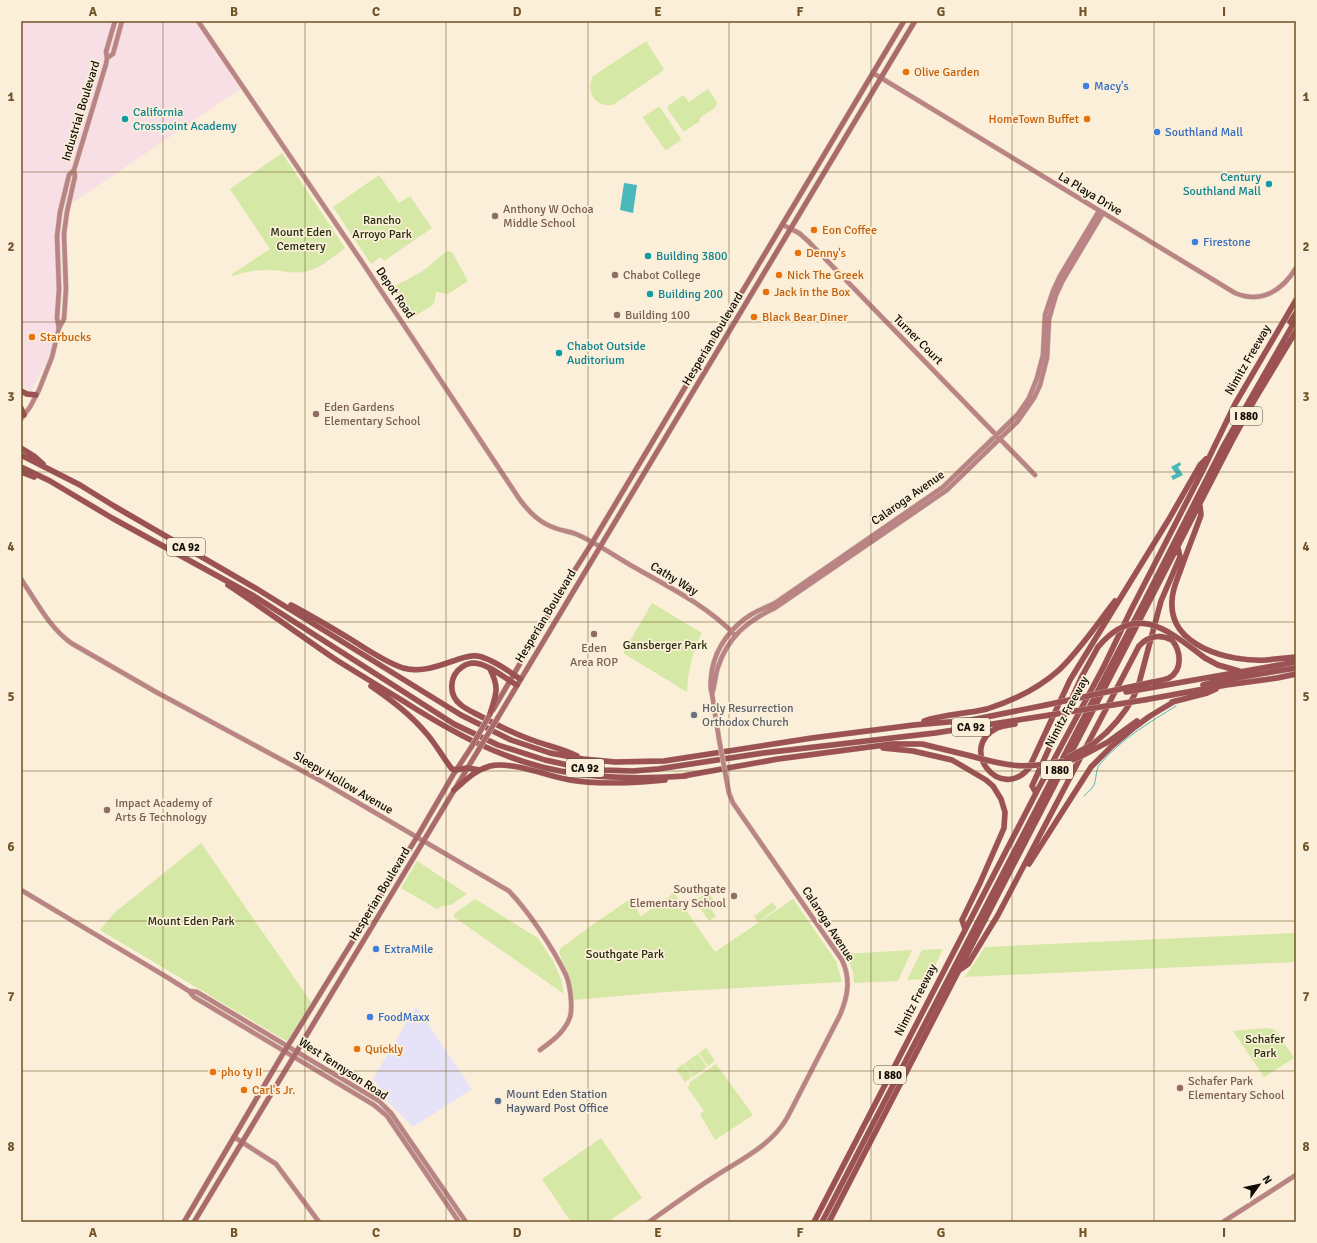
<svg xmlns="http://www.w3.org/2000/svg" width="1317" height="1243" font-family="Signika,sans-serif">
  <rect width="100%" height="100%" fill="#fbefd9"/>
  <path fill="#f8dee5" d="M21,21H201L199,23L240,89L68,206L66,250L59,339L31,391L21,386Z"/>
  <path fill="#e6e3f9" d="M416,1006L472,1089L413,1127L384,1098L381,1090L373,1079Z"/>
  <path fill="#d5e8a6" d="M646,41L664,69L660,73L613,105C595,108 585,91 593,76Z
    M708,89L717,102L716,107L700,118V121L685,131H683L667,108L668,106L682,96H684L689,102Z
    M658,107H660L681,139V140L666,150H665L643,118V117Z
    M282,153L345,248C334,256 322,267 308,271C295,275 282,270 269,270C256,270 244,272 232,276V274L270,249L230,189Z
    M379,175L399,203L410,196L432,228L384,261L381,257L371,264L333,207Z
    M447,251L452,252L468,281L448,294L436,292L434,304L411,319L393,291L395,286L423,271Z
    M652,603L702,633C692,652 688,671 687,692L623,653Z
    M201,843L311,1002L288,1042L100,930L115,912L128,902Z
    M417,861L467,894L451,905L442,906L437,909L401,888Z
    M708,891L715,902L709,906L716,916L709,921L695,901Z
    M674,893L715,952L793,899L836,961L842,982L665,992L573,1000L570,982L559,952L561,948L588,928L630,899L641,916Z
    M475,899L538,938L553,961L561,979L564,994L454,917V914Z
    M773,902L777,908L758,922L754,916Z
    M1296,933V962L965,977L985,947Z
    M943,949L929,979L907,980L922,950Z
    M912,950L898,981L854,983L853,972L846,954Z
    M1268,1028L1275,1030L1278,1034L1294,1058L1264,1077L1233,1031Z
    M706,1048L715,1061L708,1066L699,1053Z
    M698,1054L707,1067L700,1072L691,1058Z
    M691,1059L700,1072L693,1077L684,1064Z
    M683,1064L692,1077L685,1082L676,1069Z
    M716,1064L753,1115L715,1140L700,1114L704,1111L688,1088L690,1082Z
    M601,1138L642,1198L608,1222H571L542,1179Z"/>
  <path fill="#4bb9bb" d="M624,183L637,185L633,213L620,210Z
    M1180,462L1181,465L1178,467L1183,475L1173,480L1171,476L1176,474L1171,467Z"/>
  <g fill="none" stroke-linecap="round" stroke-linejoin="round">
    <path stroke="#4bb9bb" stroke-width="1" d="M1084,796C1087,793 1092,789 1094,785C1097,778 1095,770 1100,764C1120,740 1150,722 1176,706"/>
    <defs>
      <path id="secondary" d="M198,21L362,262L520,500C530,513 540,523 555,528C562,531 569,531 576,534C593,541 615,556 632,566C667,586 706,605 735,635
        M107,58L113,54L122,21
        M873,73L1235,293C1261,304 1282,291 1296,268
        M783,225L799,233L808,241L1035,475
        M59,328L57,318L59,289L57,236L60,212L69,175L74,170L106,64L107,58L106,52L115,21
        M21,419L30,407L39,390L52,357L59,328L64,319L66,289L64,234L67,212L75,176L74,170
        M21,579C36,601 49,627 71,643L156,692L321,781L509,891C529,912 553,948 566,975C570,984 573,1007 570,1017C565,1032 552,1041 540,1050
        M712,694C715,685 715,676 718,667C728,637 747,621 775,608L947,490L1018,421L1034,398L1040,385L1047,358L1049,319L1056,295L1063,280L1103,213
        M719,739L712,694C709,686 711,679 712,670C716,647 732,626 752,614C759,610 767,607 775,603L943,487L1018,414L1029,398L1037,378L1043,355L1045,315L1053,291L1060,276L1099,211
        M21,890L165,976L189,991L194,997L374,1105L387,1116L459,1222
        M189,991L197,992L379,1101L391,1113L466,1222
        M234,1137L276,1164L319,1222
        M649,1222C670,1207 692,1191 714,1177C740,1160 771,1146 787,1118L840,1015C848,996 851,979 842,960L733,803L729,793L726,777
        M1223,1222L1296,1175"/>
      <path id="primary" d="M493,710L569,579L592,543L904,21
        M497,719L915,21
        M184,1222L281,1057L417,837L453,775L472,746
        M194,1222L479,749"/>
      <path id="highway" d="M1290,322L1296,313
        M21,391L27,394L36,395
        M21,408L24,415
        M21,448L34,456L43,464
        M21,455L80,485L114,506L257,589L461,715L511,740L550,753L583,759L615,762L664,761L812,738L914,725L971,720L1046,705
        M21,467L50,481L112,518L254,596L454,724L498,745L545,760L568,765L601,770L633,771L658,769L763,753L935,733L1050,715
        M21,472L34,477
        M1200,506L1201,515C1195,532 1188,549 1182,566C1178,578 1172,589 1172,601C1169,647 1230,662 1266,660C1276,659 1286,658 1296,657
        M228,585C266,610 301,636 338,661C359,674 380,687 400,699C450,731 501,760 560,771C602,779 644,779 686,776
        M291,605C312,616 332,628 352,640C368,650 385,662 403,668C421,673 439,666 456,660C463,658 470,655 477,656C491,658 509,671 520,679
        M1205,658L1218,665L1239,671
        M1153,682C1158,681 1164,680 1169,678C1183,670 1181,651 1172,640
        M517,685C504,678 489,664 474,663C470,663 466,664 462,667C449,676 448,695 461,705C467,710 475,713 482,717C499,726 516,735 535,741C549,746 564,749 577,756
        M1203,685L1218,681L1296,668
        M371,686C391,700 410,714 426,733C436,744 443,758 452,769L456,770L467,768L480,770
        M1149,688L1296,662
        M1144,700L1226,685L1277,678L1296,674
        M1172,702L1207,693L1216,689
        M490,714C496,694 500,689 490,669
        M924,721C944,714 966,714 987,709C1012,701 1039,688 1059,670C1080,650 1097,624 1115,601
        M1015,724C1009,725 1002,726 997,728C957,748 1000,803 1029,768L1070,680L1169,519L1200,465L1206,459
        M1107,732C1120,719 1131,705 1138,687L1161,601L1180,557L1178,548
        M1108,742L1137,721
        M883,748L913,751L952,760L986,780L993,786L1001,799L1005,812L1004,828L980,883L962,920L965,929
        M683,776L778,759L892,744H922L971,756
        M454,790C465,781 475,770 490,766C512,761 547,776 570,780C601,785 634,783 665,780
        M1036,793L1032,786L1082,676L1098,647
        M1029,864L1091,767L1111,747L1135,727L1150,716L1175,701
        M961,969L968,964L998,915L1139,646
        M814,1222L1036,793L1103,668L1131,610L1203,470L1235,404L1296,300
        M822,1222L1145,600L1224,445L1296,319
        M829,1222L1231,443L1255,399L1296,331"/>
    </defs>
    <use href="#secondary" stroke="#d6cbb7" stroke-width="5.5"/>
    <use href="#primary" stroke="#d6cbb7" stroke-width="6"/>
    <use href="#highway" stroke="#d6cbb7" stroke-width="6"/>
    <use href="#secondary" stroke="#ba8384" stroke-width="4.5"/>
    <use href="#primary" stroke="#aa696a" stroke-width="5"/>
    <use href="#highway" stroke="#9c5255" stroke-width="5.5"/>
    <defs>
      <path id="secondary-bridge" d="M719,739L726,777"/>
      <path id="primary-bridge" d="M472,746L489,716
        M479,749L497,719"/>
      <path id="highway-bridge" d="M1139,646C1148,636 1160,634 1172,640
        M1098,647C1136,601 1169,631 1205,658
        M1126,692L1149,688
        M1046,705L1153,682
        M1050,715L1144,700
        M971,756C1006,766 1023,769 1059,762C1063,761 1068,761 1072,760C1084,756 1096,748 1108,742
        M1067,758L1093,744L1107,732"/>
    </defs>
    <use href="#secondary-bridge" stroke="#d6cbb7" stroke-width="5.5" stroke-linecap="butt"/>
    <use href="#primary-bridge" stroke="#d6cbb7" stroke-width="6" stroke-linecap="butt"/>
    <use href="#highway-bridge" stroke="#d6cbb7" stroke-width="6" stroke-linecap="butt"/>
    <use href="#secondary-bridge" stroke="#ba8384" stroke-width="4.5"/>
    <use href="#primary-bridge" stroke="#aa696a" stroke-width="5"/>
    <use href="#highway-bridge" stroke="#9c5255" stroke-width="5.5"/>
  </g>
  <path fill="none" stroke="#705327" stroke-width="1" stroke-opacity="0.55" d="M163,21V1222M305,21V1222M446,21V1222M588,21V1222M729,21V1222M871,21V1222M1012,21V1222M1154,21V1222M21,172H1296M21,322H1296M21,472H1296M21,622H1296M21,771H1296M21,921H1296M21,1071H1296"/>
  <g fill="#e8710a" stroke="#fbefd9" stroke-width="1.5">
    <circle cx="906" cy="72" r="4"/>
    <circle cx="1087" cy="119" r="4"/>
    <circle cx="814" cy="230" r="4"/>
    <circle cx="798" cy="253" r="4"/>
    <circle cx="779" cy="275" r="4"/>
    <circle cx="766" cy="292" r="4"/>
    <circle cx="754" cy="317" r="4"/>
    <circle cx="32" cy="337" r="4"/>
    <circle cx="357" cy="1049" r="4"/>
    <circle cx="213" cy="1072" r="4"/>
    <circle cx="244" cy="1090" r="4"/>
  </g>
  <g fill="#3f7fe0" stroke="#fbefd9" stroke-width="1.5">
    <circle cx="1086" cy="86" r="4"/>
    <circle cx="1157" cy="132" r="4"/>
    <circle cx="1195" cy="242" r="4"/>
    <circle cx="376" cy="949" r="4"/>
    <circle cx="370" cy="1017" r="4"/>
  </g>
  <g fill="#0f9aa8" stroke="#fbefd9" stroke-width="1.5">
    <circle cx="125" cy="119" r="4"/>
    <circle cx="1269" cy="184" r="4"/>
    <circle cx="648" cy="256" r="4"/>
    <circle cx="650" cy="294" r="4"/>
    <circle cx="559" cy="353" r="4"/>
  </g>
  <g fill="#8d6e63" stroke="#fbefd9" stroke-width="1.5">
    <circle cx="495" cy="216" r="4"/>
    <circle cx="615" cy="275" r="4"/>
    <circle cx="617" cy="315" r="4"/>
    <circle cx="316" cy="414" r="4"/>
    <circle cx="594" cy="634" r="4"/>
    <circle cx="107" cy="810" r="4"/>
    <circle cx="734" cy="896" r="4"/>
    <circle cx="1180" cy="1088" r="4"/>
  </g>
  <circle fill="#6b7280" stroke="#fbefd9" stroke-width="1.5" cx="694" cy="715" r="4"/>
  <circle fill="#5c6f8a" stroke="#fbefd9" stroke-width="1.5" cx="498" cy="1101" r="4"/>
  <g text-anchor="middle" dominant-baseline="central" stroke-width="3.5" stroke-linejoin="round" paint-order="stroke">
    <g fill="#fbefd9" stroke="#575145" stroke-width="1">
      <rect x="1230" y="407" width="32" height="18" rx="3"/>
      <rect x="167" y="538" width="38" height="18" rx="3"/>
      <rect x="952" y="718" width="38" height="18" rx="3"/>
      <rect x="566" y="759" width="38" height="18" rx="3"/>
      <rect x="1041" y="761" width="32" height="18" rx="3"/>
      <rect x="874" y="1066" width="32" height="18" rx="3"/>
    </g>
    <g font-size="11" font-weight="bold" fill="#110d06">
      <text x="1246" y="416">I 880</text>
      <text x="186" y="547">CA 92</text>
      <text x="971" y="727">CA 92</text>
      <text x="585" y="768">CA 92</text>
      <text x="1057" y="770">I 880</text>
      <text x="890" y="1075">I 880</text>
    </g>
    <g font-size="12" fill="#c56008" stroke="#fbefd9" text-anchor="start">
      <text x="914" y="72">Olive Garden</text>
      <text x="1079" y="119" text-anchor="end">HomeTown Buffet</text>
      <text x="822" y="230">Eon Coffee</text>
      <text x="806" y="253">Denny's</text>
      <text x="787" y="275">Nick The Greek</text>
      <text x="774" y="292">Jack in the Box</text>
      <text x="762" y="317">Black Bear Diner</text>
      <text x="40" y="337">Starbucks</text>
      <text x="365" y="1049">Quickly</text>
      <text x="221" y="1072">pho ty II</text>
      <text x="252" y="1090">Carl's Jr.</text>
    </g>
    <g font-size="12" fill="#366cbe" stroke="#fbefd9" text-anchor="start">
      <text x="1094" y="86">Macy's</text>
      <text x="1165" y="132">Southland Mall</text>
      <text x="1203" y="242">Firestone</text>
      <text x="384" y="949">ExtraMile</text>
      <text x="378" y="1017">FoodMaxx</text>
    </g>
    <g font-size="12" fill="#110d06" stroke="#fbefd9">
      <text transform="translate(81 111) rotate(-73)">Industrial Boulevard</text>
      <text transform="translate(1090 194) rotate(31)">La Playa Drive</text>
      <text transform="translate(395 293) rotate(56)">Depot Road</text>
      <text transform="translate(713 339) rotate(-59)">Hesperian Boulevard</text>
      <text transform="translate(918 340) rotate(45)">Turner Court</text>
      <text transform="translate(1248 360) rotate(-60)">Nimitz Freeway</text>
      <text transform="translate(908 498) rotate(-35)">Calaroga Avenue</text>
      <text transform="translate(674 579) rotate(31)">Cathy Way</text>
      <text transform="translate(546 616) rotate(-59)">Hesperian Boulevard</text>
      <text transform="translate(1067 712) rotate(-62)">Nimitz Freeway</text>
      <text transform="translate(343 783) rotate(30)">Sleepy Hollow Avenue</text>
      <text transform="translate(380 894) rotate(-59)">Hesperian Boulevard</text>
      <text transform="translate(828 924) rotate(57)">Calaroga Avenue</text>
      <text transform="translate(916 1000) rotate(-63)">Nimitz Freeway</text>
      <text transform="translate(343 1069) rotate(33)">West Tennyson Road</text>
    </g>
    <g font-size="12" fill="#0d838f" stroke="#fbefd9" text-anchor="start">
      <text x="133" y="112">California<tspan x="133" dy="14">Crosspoint Academy</tspan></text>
      <text x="1261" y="177" text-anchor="end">Century<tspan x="1261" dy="14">Southland Mall</tspan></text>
      <text x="656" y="256">Building 3800</text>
      <text x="658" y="294">Building 200</text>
      <text x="567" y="346">Chabot Outside<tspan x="567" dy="14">Auditorium</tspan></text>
    </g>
    <g font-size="12" fill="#785e54" stroke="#fbefd9" text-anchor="start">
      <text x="503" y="209">Anthony W Ochoa<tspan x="503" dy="14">Middle School</tspan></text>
      <text x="623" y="275">Chabot College</text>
      <text x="625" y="315">Building 100</text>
      <text x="324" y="407">Eden Gardens<tspan x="324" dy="14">Elementary School</tspan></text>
      <text x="594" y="648" text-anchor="middle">Eden<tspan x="594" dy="14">Area ROP</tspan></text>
      <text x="115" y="803">Impact Academy of<tspan x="115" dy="14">Arts &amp; Technology</tspan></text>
      <text x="726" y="889" text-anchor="end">Southgate<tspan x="726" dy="14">Elementary School</tspan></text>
      <text x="1188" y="1081">Schafer Park<tspan x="1188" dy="14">Elementary School</tspan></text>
    </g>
    <g font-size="12" fill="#252d0d" stroke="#fbefd9">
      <text x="382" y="220">Rancho<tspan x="382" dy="14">Arroyo Park</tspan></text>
      <text x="301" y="232">Mount Eden<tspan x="301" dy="14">Cemetery</tspan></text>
      <text x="665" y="645">Gansberger Park</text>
      <text x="191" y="921">Mount Eden Park</text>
      <text x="625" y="954">Southgate Park</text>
      <text x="1265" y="1039">Schafer<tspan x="1265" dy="14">Park</tspan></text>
    </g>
    <g font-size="12" fill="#5b616d" stroke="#fbefd9" text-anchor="start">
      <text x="702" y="708">Holy Resurrection<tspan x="702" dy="14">Orthodox Church</tspan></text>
    </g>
    <g font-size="12" fill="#4e5e75" stroke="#fbefd9" text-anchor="start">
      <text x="506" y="1094">Mount Eden Station<tspan x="506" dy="14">Hayward Post Office</tspan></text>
    </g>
  </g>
  <rect width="1317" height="1243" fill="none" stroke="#fbefd9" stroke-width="44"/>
  <g transform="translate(1259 1185) rotate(57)" stroke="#fbefd9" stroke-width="3" paint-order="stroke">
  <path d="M0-3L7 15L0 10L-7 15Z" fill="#110d06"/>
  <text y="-6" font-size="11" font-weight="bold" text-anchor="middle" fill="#110d06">N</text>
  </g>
  <rect x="22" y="22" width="1273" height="1199" fill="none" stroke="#705327" stroke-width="1.5"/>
  <g font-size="13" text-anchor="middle" font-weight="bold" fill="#705327">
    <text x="93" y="16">A</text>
    <text x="234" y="16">B</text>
    <text x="376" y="16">C</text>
    <text x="517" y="16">D</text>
    <text x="658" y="16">E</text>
    <text x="800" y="16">F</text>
    <text x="941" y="16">G</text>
    <text x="1083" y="16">H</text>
    <text x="1224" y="16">I</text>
    <text x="11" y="101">1</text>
    <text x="1306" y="101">1</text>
    <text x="11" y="251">2</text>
    <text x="1306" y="251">2</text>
    <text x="11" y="401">3</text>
    <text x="1306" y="401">3</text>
    <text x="11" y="551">4</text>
    <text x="1306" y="551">4</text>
    <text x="11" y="701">5</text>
    <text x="1306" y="701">5</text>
    <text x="11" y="851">6</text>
    <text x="1306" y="851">6</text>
    <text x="11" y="1001">7</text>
    <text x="1306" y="1001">7</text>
    <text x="11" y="1151">8</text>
    <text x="1306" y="1151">8</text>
    <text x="93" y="1237">A</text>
    <text x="234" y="1237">B</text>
    <text x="376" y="1237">C</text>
    <text x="517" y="1237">D</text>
    <text x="658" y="1237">E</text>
    <text x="800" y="1237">F</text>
    <text x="941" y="1237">G</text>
    <text x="1083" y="1237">H</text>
    <text x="1224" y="1237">I</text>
  </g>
</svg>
